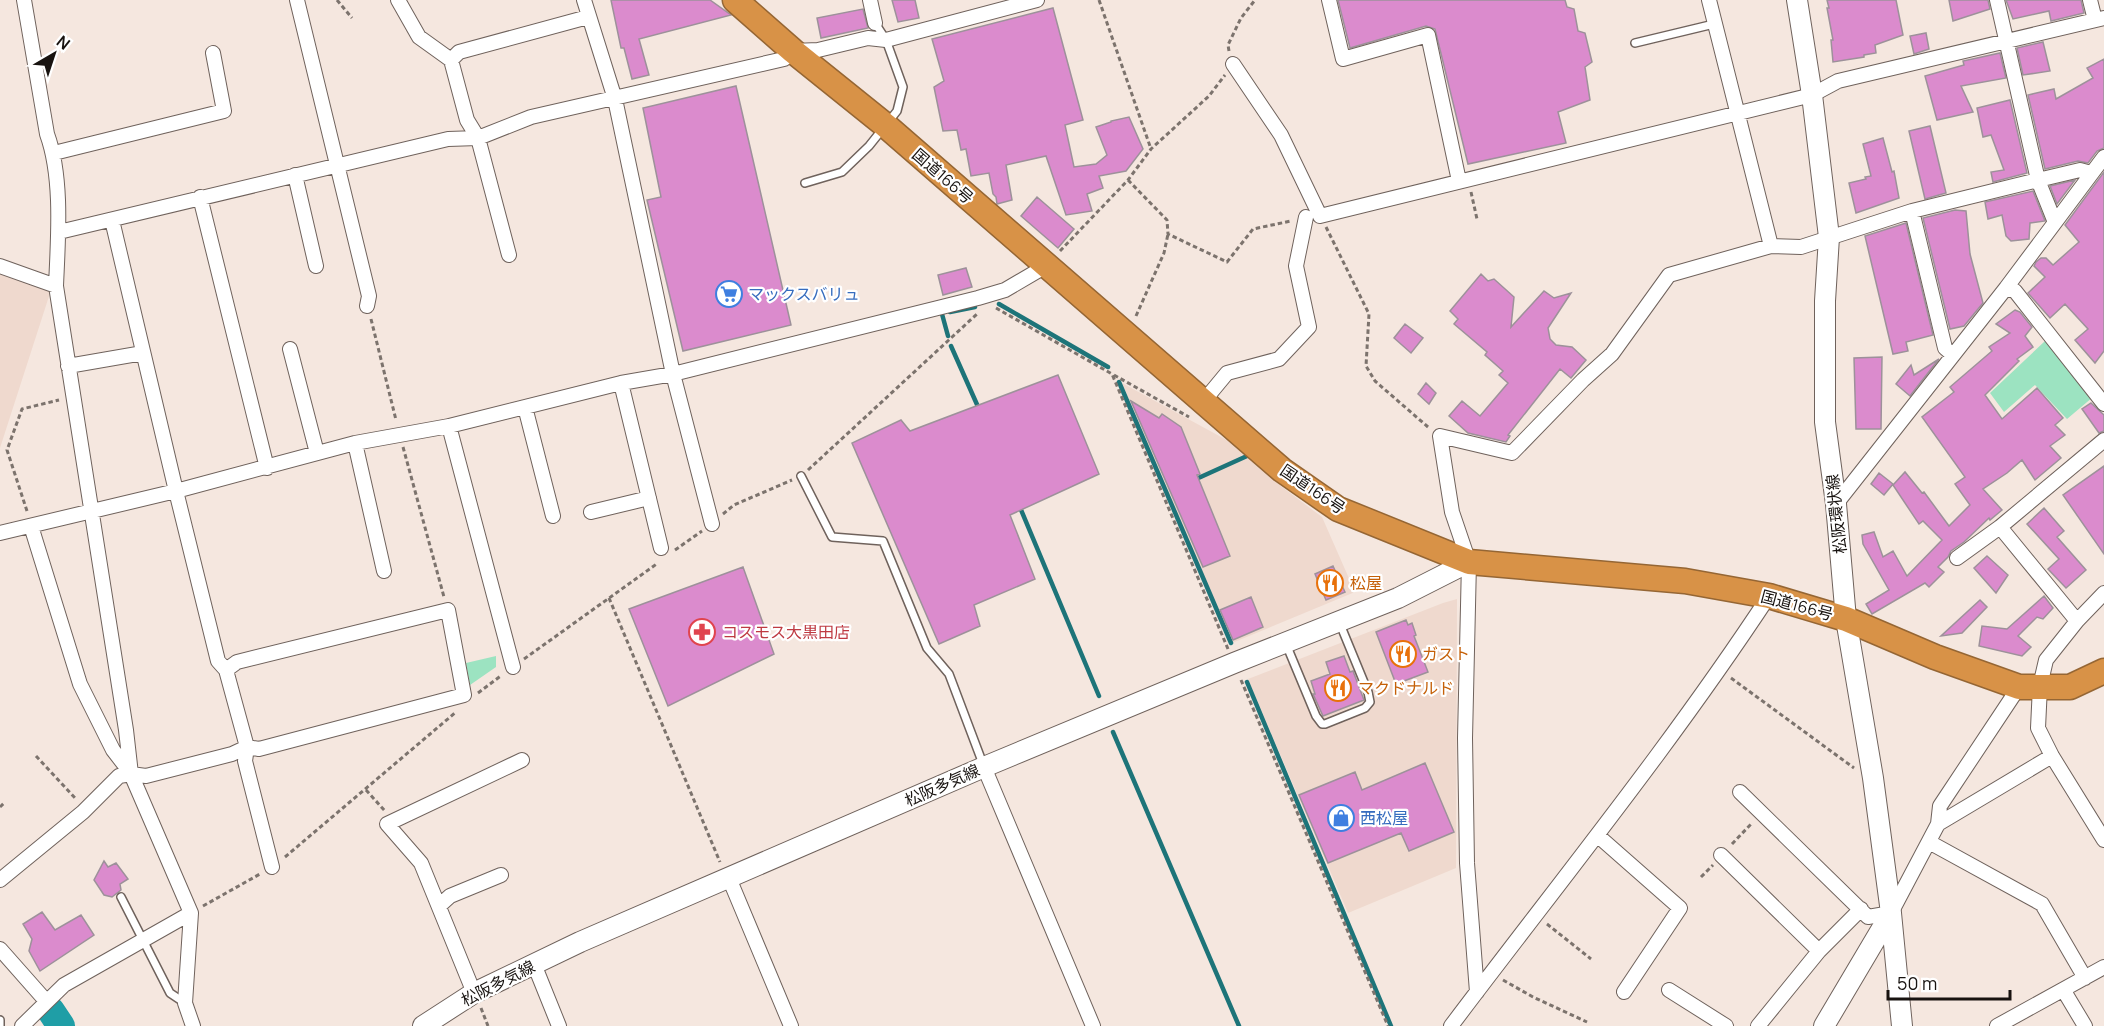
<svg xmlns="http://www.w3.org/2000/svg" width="2104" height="1026" font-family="Manrope,'Noto Sans JP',sans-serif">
  <rect width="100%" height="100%" fill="#f5e7df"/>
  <path fill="#efd9ce" d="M0,273L51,290L0,448Z
    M1122,383L1234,444L1282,487L1322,517L1355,592L1232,643Z
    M1457,599L1456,868L1348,913L1248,679L1443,603Z"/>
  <path fill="#9ce3c1" d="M2045,341L2093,397L2067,419L2035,385L2004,412L1990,393Z
    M496,656V667L470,685L466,663Z"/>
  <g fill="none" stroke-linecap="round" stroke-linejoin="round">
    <path stroke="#1d7479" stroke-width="4.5" d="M999,304L1108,367
      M950,312L975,307
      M942,314L948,336
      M951,346L979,409
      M1119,382L1231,643
      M1194,480L1247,456
      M1019,505L1099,696
      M1247,682L1391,1026
      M1113,732L1239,1026"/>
    <path stroke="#1f9ea6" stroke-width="28" d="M51,1011L61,1026"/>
  </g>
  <path fill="#db8bcd" stroke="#9d919a" stroke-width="1.5" d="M611,0H710L731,15L639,39L649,75L632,79L624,48H621Z
    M892,0H915L919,18L898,22Z
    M1338,0H1565L1567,7L1574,9L1578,31L1585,33L1592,62L1585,67L1590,100L1558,112L1566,143L1468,164L1435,29L1426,26L1350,48Z
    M1827,0H1896L1903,35L1875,45L1876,53L1864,55V57L1833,62L1831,40H1833L1827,8H1829Z
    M1949,0H1988L1990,9L1953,21Z
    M2006,0H2081L2084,13L2051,21L2049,11L2013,19Z
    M1053,8L1083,120L1065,125L1074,167L1096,164L1107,155L1096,127L1111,122V121L1129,117L1143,149L1126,171L1099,176L1103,188L1087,194L1092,211L1066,215L1046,156L1006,165L1012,200L997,204L996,197L993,194L989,173L971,176L966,149L961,150L957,130L943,131L934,87L944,81L932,39Z
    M863,9L868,28L821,38L817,18Z
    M1926,33L1929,49L1914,54L1910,36Z
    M2043,42L2050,71L2023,75L2017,48Z
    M2000,53L2006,78L1961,86L1973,112L1937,120L1925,76L1964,65L1963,61Z
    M2104,59V148L2097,151L2088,163L2078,161L2045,169L2028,95L2054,89L2056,99L2093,78L2087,68Z
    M736,86L791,325L683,351L647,200L661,197L643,108Z
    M2010,100L2027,173L1993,182L1991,172L2004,170L1991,135L1983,137L1977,108Z
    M1930,126L1946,193L1925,199L1909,131Z
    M1883,138L1892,172L1894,171L1899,198L1856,213L1849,183L1866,179L1865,177L1871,176L1863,144Z
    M2104,172V351L2095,363L2075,340L2088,329L2065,304L2050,318L2028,293L2045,277L2034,266L2036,262L2041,258H2046L2053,265L2079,242L2065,225Z
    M2075,180L2057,204L2050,186Z
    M2033,191L2045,221L2030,223L2029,239L2011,241L2006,236L2002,215L1988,219L1985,202Z
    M1037,197L1074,229L1058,248L1021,216Z
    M1955,210L1966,211L1970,254L1983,303L1964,326L1950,329L1923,218Z
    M1906,223L1933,335L1906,342L1908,351L1893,354L1865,236Z
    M966,268L972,287L943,295L938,275Z
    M1481,274L1488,281L1494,279L1514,297L1511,327L1544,291L1554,298L1571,293L1548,328L1550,339L1556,345L1572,347L1586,360L1571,378L1560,369L1508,435L1510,436L1506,442L1468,433L1449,416L1462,401L1480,416L1508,383L1499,375L1503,371L1485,355L1487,352L1454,324L1458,319L1450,311Z
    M2015,310L2020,312L2032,327L2025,336L2033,347L2017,359L2019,361L1985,395L2002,419L2037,388L2063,418L2055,425L2065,435L2050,446L2061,458L2035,480L2022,460L2007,473L1983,489L2002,510L1990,520L1989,518L1964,542L1951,551L1948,557L1938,567L1944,572L1929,587L1925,583L1872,614L1866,604L1889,590L1863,544L1862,535L1874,532L1883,557L1893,551L1907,576L1942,540L1923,521L1919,524L1893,485L1905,472L1922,493L1924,492L1949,526L1970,505L1955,484L1965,477L1922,417L1954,392L1950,387L1992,351L1989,347L2010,333L1996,324Z
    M1405,324L1423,338L1411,353L1394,338Z
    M1882,357L1881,429H1856L1854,358Z
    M1939,359L1910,396L1896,384L1911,365L1914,375Z
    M1058,375L1099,474L1010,515L1035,579L974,605L980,626L939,644L852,443L901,420L910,431Z
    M1426,383L1436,393L1429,404L1418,394Z
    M1131,401L1159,418L1162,414L1181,427L1200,474L1197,475L1230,556L1203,567Z
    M2091,403L2104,415V431L2099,433L2082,409Z
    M2104,466V554L2063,495Z
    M1879,473L1893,484L1884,495L1871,484Z
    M2044,508L2064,531L2057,537L2086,570L2066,588L2048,569L2059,559L2027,524Z
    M1987,556L2008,575L1996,593L1974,568Z
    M1333,566L1345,592L1326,600L1315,574Z
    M743,567L774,654L668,706L629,609Z
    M2044,596L2053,608L2043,619L2037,617L2018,636L2031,647L2022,656L1979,646L1982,626L2007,629Z
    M1251,597L1263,627L1233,640L1220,610Z
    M1980,600L1987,607L1962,633L1941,636Z
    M1406,620L1408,625L1412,623L1416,635L1414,636L1428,672L1396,684L1376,632Z
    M1344,656L1350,672L1353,671L1364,700L1323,716L1313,694H1315L1311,681L1330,674L1326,662Z
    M1425,763L1454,832L1409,851L1401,833L1328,863L1299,795L1355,772L1362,790Z
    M104,861L108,867L116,863L128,879L120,884L121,890L112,897L104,895L94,880Z
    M42,912L55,930L81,915L94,935L40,971L29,951L32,939L23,924Z"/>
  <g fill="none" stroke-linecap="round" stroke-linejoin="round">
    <defs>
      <path id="lane" d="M1635,43L1714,24
        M805,183L842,172L869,146L897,111L903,87L886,40L875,23
        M801,476L832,537L883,541L927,648L949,674L983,764
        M1286,644L1316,716L1322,724H1325L1365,708L1370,702L1368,692L1340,624
        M121,897L170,993L185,1003
        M0,1020V1026"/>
      <path id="street" d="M24,0L47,134C63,178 58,239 56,286L126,730L131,774L191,913L185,1003L193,1026
        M297,0L369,296L367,306
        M398,0L419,37L451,60L467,120L478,138L509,255
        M584,0L615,99L673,374L712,524
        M870,0L875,23
        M1329,0L1343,59L1428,35L1459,181
        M1709,0L1771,246
        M1997,0L2038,180L2054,220
        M2090,0L2095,20
        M451,60L459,52L588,17
        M1233,64L1281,135L1320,216L1812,95L1838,81L2104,18
        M54,153L224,111L213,53
        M295,175L316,266
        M200,197L267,468
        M1912,211L1945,348L1953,355
        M59,232L448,139L478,138L531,117L784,59L793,51L818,50L868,38L886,40L1037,0
        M0,266L56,286
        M2006,288L2015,291L2104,404
        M290,349L317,453
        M68,366L143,353
        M621,383L661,548
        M1203,402L1227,373L1279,359L1309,327L1296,266L1306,217
        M525,407L553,516
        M449,426L513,667
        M355,443L384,571
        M1836,504L2006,288L2104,157
        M591,512L649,498
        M31,526L80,684L113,750L130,772
        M0,533L176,491L355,443L449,426L621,383L673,374L978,298L1005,290L1046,266
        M1957,558L2000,527
        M2104,593L2077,621L2046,660L2040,686L2038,728L2052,756L2104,840
        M2077,621L2000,527L2104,440
        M226,670L237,662L448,610L464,695L259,749L247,747L245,761L272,867
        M984,767L1093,1026
        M1740,792L1868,917L1891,913L1938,824L1940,806L2019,687
        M1938,824L2052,756
        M1597,835L1680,908L1624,992
        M1929,842L2042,904L2085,978
        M1721,855L1819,951
        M729,878L791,1026
        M0,880L83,812L119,776L131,774L146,776L232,754L247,747L226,670L218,661L176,491L112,220
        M439,906L450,896L501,875
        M0,949L46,1001
        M534,964L559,1026
        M1669,990L1726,1026
        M2064,991L2085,1026
        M1477,992L1467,863L1465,738L1469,562L1452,512L1440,436L1512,453L1583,380L1612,354L1669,275L1771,246L1801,247L1912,211L2038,180L2080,170L2091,173
        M474,993L421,863L387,824L522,760
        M22,1026L64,985L191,913
        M1451,1026C1558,884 1671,745 1769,596
        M1758,1026L1819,951L1861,909
        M1997,1026L2104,967"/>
      <path id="secondary" d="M1797,0L1812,95L1829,237L1825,301V422L1836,504L1846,619L1873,778L1891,913L1902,1026
        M423,1026L474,993L580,942L984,767L1234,663L1398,598L1469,562
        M1824,1026L1891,913"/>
      <path id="highway" d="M735,0L793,51L885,125L1282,470L1338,509L1469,562L1685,581L1769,596L1846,619L1935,657L2019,687H2070L2104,671"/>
    </defs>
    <use href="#lane" stroke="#6f625c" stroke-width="10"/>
    <use href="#street" stroke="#6f625c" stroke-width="16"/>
    <use href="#secondary" stroke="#6f625c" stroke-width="22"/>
    <use href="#highway" stroke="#956634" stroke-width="27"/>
    <path stroke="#7c736d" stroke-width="3" stroke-dasharray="4.5 3" stroke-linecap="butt" d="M337,0L352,18
      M1099,0L1151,149
      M1229,51L1228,45L1241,18L1255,0
      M1128,180L1167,220L1168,234L1227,262L1253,229L1291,221
      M1471,192L1477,219
      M1326,227L1369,314L1366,366L1375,381L1428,427
      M1060,251L1128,180L1151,149L1209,96L1225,75
      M996,308L1112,374L1228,649
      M1136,316L1164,253L1168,234
      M371,319L396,420
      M1114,375L1189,417
      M403,447L444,597
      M808,470L977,314
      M27,511L7,450L22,409L59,400
      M723,514L734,505L792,480
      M675,550L702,531
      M609,598L720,862
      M524,659L658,563
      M1731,678L1854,768
      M1241,680L1388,1026
      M478,693L502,675
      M36,756L76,799
      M366,790L385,811
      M0,807L5,802
      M1732,844L1752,823
      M285,857L456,712
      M1701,877L1713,865
      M203,906L260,874
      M1547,924L1591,959
      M1503,980L1533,997L1587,1022
      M481,1008L488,1026"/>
    <use href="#lane" stroke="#fff" stroke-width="7"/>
    <use href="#street" stroke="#fff" stroke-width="14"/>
    <use href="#secondary" stroke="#fff" stroke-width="20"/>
    <use href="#highway" stroke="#d89247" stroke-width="24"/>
  </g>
  <defs>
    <symbol id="supermarket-ring" viewBox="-11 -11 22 22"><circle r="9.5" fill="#fff" stroke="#3f7fe0" stroke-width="1.5"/><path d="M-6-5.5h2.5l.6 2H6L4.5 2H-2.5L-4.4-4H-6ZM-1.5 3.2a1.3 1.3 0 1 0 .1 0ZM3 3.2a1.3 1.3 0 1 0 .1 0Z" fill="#3f7fe0"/></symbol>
    <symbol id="restaurant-ring" viewBox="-11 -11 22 22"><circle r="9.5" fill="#fff" stroke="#e8710a" stroke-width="1.5"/><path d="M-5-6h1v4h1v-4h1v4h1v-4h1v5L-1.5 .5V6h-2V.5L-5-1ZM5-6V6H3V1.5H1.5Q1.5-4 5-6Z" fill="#e8710a"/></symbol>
    <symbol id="pharmacy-ring" viewBox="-11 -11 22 22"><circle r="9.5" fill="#fff" stroke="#e0444e" stroke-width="1.5"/><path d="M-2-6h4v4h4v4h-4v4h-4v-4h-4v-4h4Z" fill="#e0444e"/></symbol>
    <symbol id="shop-ring" viewBox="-11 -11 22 22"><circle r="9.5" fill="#fff" stroke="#3f7fe0" stroke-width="1.5"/><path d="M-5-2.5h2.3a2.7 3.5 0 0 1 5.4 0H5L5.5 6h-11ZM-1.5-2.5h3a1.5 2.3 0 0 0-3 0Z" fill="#3f7fe0"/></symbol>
  </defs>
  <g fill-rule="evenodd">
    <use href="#supermarket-ring" x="714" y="279" width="30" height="30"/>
    <use href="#restaurant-ring" x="1315" y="568" width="30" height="30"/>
    <use href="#pharmacy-ring" x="687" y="617" width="30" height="30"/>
    <use href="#restaurant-ring" x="1388" y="639" width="30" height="30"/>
    <use href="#restaurant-ring" x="1323" y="673" width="30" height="30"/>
    <use href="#shop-ring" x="1326" y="803" width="30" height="30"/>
  </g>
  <g text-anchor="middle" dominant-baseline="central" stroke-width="4.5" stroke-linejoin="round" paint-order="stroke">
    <g font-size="16" fill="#181310" stroke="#fff">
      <text transform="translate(943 176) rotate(41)">国道166号</text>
      <text transform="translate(1313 489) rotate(34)">国道166号</text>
      <text transform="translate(1836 514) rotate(-96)">松阪環状線</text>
      <text transform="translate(1797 605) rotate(15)">国道166号</text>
      <text transform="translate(942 785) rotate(-24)">松阪多気線</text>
      <text transform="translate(498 983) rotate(-27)">松阪多気線</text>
    </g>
    <g font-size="16" fill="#366cbe" stroke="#fff" text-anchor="start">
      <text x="748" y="294">マックスバリュ</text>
      <text x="1360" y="818">西松屋</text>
    </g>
    <g font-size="16" fill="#c56008" stroke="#fff" text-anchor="start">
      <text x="1350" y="583">松屋</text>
      <text x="1422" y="654">ガスト</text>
      <text x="1358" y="688">マクドナルド</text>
    </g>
    <g font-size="16" fill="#be3a42" stroke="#fff" text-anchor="start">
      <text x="722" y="632">コスモス大黒田店</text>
    </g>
  </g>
  <g transform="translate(54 54) rotate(39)" stroke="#ffffff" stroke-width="4.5" paint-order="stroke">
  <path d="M0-4.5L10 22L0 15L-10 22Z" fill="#181310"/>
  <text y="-9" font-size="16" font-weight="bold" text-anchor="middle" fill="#181310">N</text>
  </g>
  <path d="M1888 990v9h122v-9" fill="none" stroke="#181310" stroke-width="3"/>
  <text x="1897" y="990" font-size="18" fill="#181310" stroke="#ffffff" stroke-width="4.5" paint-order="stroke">50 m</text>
</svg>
